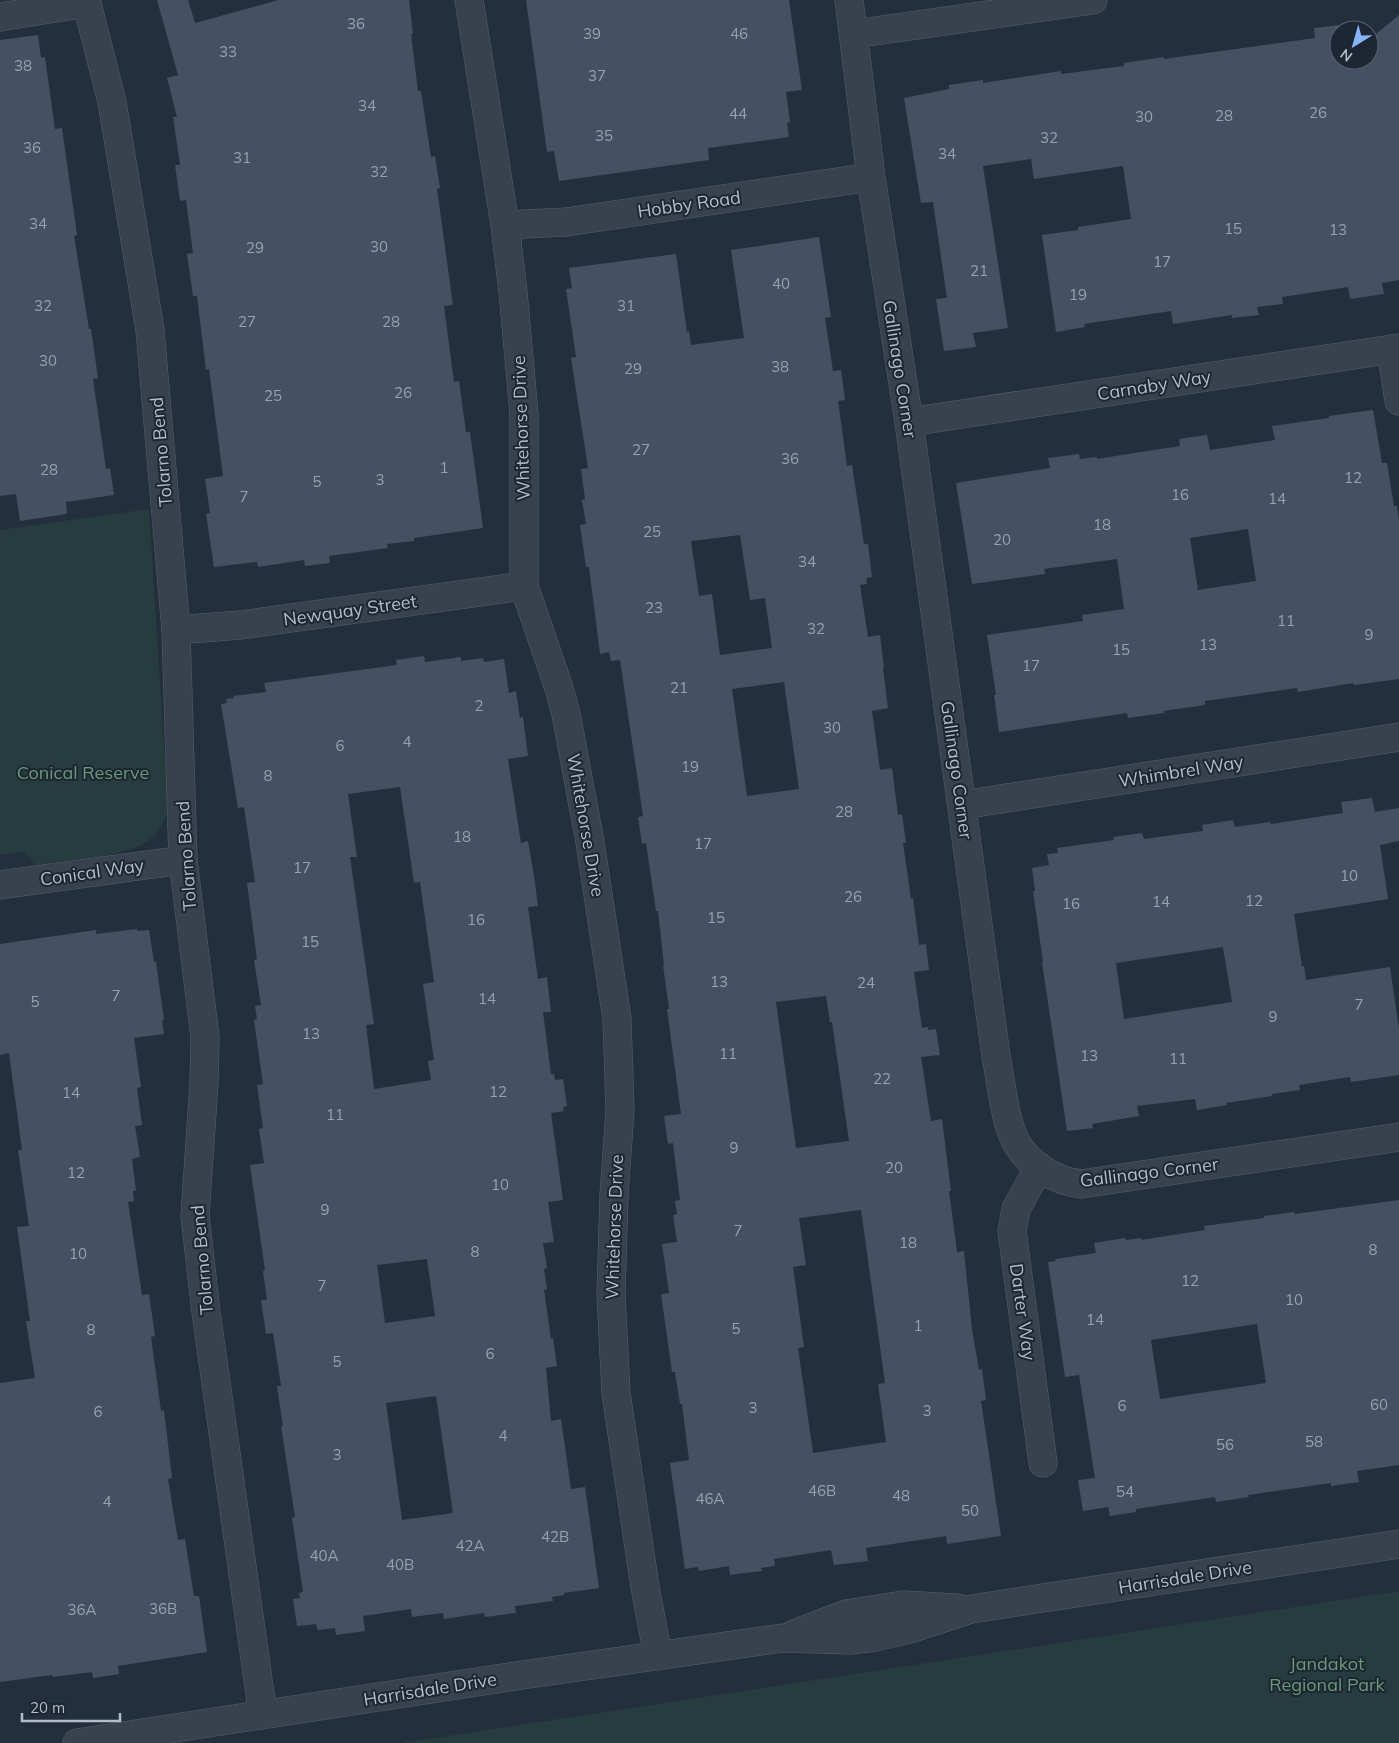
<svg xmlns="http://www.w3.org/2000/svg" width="1399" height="1743" font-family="Mulish,sans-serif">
  <rect width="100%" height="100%" fill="#242f3e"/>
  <path fill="#263c3f" d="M149,509L168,810C165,824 154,839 141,845C115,858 64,860 35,865L24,851L0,855V530Z
    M1399,1591V1743H402Z"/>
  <path fill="#455162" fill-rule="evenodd" d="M157,0H188L195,23L279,0H409L413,34H411L418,91H421L431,157L435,156L440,188L437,189L453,305L444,306L454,382L459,381L466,432H470L483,528L414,538V541L387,544L388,548L329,556L330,563L305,566L304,560L258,567L257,562L214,567L206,514L210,513L205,479L223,476L209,369L206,370L197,296H193L187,254L193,253L186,200L180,201L175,165H180L173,117H177L167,78L178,75Z
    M526,0H789L802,90L786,92L790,122L787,123L789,137L708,148L709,160L559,181L554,151L547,152Z
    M1399,15V280L1382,283L1384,294L1350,299L1348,287L1282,297L1283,304L1257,307L1259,315L1232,318V315L1173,324L1171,311L1084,324L1085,327L1056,332L1042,235L1078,230V227L1131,219L1123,166L1034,179L1031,159L983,166L1008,328L973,333L976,347L944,351L936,299L947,298L933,202L921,203L904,98L949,89V85L983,80V83L1061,71V74L1124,66V63L1164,57V59L1315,38L1314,28L1340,25L1339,60H1369V40Z
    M38,35L41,58L45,57L55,129L62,128L77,235L74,236L89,329H91L98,378L93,379L106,469L110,468L114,495L66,502L67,514L20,521L16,494L0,496V40Z
    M819,237L831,317L825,318L833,371L841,370L845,400L838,401L847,466L852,465L864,544H868L872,577L866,578L867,584L860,585L868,637L880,635L884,668H883L888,708L872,711L880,770L892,768L898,815L902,814L906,843H903L911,899L913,898L919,945L926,944L929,970L914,972L922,1028L928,1027V1030L936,1029L940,1055L921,1057L931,1121L942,1119L951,1191H949L957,1252L964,1251L972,1329L979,1370L982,1369L986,1400L981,1401L1001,1536L947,1544L946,1536L866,1548L868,1561L834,1565L831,1550L774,1559L775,1566L761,1568L762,1571L730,1575L729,1566L699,1571L698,1567L685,1569L670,1463L689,1460L682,1404H680L675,1372H672L661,1294L669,1293L662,1244L677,1242L673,1215L677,1214L675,1201L680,1200L673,1143L668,1144L664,1116L681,1114L667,1009H669L663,965H664L658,911H656L646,843L642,844L638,817L643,816L620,660L611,661L609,652L600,654L589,567H586L580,525L586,524L582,500L585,499L581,469L588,468L571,358L576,357L566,289L572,288L569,268L676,254L687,332L689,331L691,345L744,338L731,250ZM740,535L750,600L765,598L772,648L720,655L712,594L699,596L691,541ZM784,682L799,789L747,796L732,689ZM826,996L830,1022H832L849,1141L796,1148L776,1002ZM861,1210L885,1383L878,1384L886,1442L813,1453L798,1348L804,1347L793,1267L806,1265L799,1218Z
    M1373,410L1382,463H1387L1394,506H1397L1399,521V679L1354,685L1353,683L1298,692L1297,688L1205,701V705L1163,711L1164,713L1128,718L1127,713L999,732L994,695H996L987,635L1083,621L1082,615L1124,609L1117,559L1044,569L1045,574L972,584L956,483L1050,468L1048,458L1079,454L1080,459L1097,457V459L1141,452L1180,446L1179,439L1207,435L1210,450L1275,440L1272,426L1329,418V416ZM1248,529L1256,581L1198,590L1190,538Z
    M424,656L425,662L461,657V661L483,658L484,662L504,659L509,693L516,691L520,718L523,717L528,756L508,759L521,843L528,841L534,876L538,906L528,907L538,979L547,977L551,1012H543L551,1074H554L555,1080L563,1079L567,1106L563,1107L564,1111L551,1113L563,1200L548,1202L554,1242L543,1243L547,1268L544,1269L547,1289L544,1290L551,1339L553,1338L557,1366L546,1368L551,1421L561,1419L571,1489L585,1487L599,1588L564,1593V1595L552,1597L553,1601L515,1606L516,1613L485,1617L484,1613L444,1619L443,1613L412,1617L411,1609L363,1616L365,1631L336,1635L335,1628L318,1630L316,1624L297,1626L293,1599L300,1598L299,1593L303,1592L292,1518L295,1517L281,1426H283L277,1386H281L273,1333L266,1334L261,1300H267L263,1271L265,1270L250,1165L264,1163L259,1129L263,1128L257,1085L263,1084L254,1020L257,1019L255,1006L261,1005L254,960L257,959L247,883L255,882L244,807L238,808L221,704L227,703L226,699L234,698L233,696L266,692L264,683L397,665L396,660ZM400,787L414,883L420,882L434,982L423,984L434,1060L428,1061L431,1080L374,1089L366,1025L374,1024L350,857H357L348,794ZM427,1259L435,1316L385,1323L377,1265ZM436,1396L453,1513L402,1520L386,1403Z
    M1372,798L1375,812L1399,808V841L1380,845L1388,899L1294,914L1302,966H1304L1306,980L1390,967L1399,1029V1075L1351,1082L1350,1077L1299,1085L1300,1090L1272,1094V1096L1226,1103L1227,1105L1197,1110L1195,1099L1137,1106L1139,1116L1092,1124L1093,1128L1067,1131L1042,962H1043L1033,891H1035L1032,868L1049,865L1047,854L1058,853L1057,848L1114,840L1113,837L1142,833L1144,839L1203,831L1202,825L1233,820L1235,827L1270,822L1271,824L1343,813L1341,802ZM1223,947L1232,1002L1124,1019L1116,963Z
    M137,929V931L149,930L154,962H156L164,1020L162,1021L164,1034L134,1038L141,1087L137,1088L142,1125L135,1126L140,1157L132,1159L136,1191H133L134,1201L128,1202L142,1295L149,1294L155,1336L151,1337L161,1411L164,1410L172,1478L168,1479L178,1540L185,1539L194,1596H199L207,1652L118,1666L119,1674L93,1678L92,1672L53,1677L52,1675L0,1682V1383L35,1378L26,1321H30L17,1227L29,1226L18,1150H22L9,1053L0,1055V944L96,930V934Z
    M1399,1200V1465L1357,1471L1359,1482L1331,1486V1483L1248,1495L1249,1497L1216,1502L1215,1497L1136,1509V1512L1110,1516L1108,1507L1083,1511L1078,1480L1095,1478L1079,1375L1065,1377L1048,1262L1056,1261L1055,1259L1096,1253L1094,1243L1125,1238L1126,1240L1141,1238V1240L1205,1230L1204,1226L1264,1218V1216L1294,1212L1295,1214ZM1257,1324L1266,1383L1160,1399L1151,1340Z"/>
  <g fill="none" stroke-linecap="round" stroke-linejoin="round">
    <defs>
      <path id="minor" d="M86,0L112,102L150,330L176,630L183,860L205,1037L204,1083L195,1216L206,1312L263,1715
        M469,0L505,225L513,292L524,414V586L559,688L566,714L590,842L617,1019L620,1110L614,1195L611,1294L616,1393L645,1587L658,1656
        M849,0L871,177L909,422L996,1056C1001,1080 1004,1118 1015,1140C1027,1164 1055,1181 1081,1184L1399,1137
        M0,17L87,3
        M854,34L1093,0
        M505,225L566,222L871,177
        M1391,349L1399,401
        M909,422L1399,348
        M176,630L241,625L524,586
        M962,805L1399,737
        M0,885L183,860
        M1039,1167L1016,1209L1012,1231L1043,1463
        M794,1634L846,1614L903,1605L957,1608
        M77,1743L529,1674L783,1638L850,1640L876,1637L910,1629L971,1609L1399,1544"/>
    </defs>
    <use href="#minor" stroke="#565f6c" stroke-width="29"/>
    <use href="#minor" stroke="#38414e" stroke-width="28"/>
  </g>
  <g text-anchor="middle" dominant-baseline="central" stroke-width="4" stroke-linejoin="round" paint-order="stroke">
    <g font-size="15" fill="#98a1af">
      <text x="356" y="23">36</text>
      <text x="592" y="33">39</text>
      <text x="739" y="33">46</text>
      <text x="228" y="51">33</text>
      <text x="23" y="65">38</text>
      <text x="597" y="75">37</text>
      <text x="367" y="105">34</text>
      <text x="1318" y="112">26</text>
      <text x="738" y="113">44</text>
      <text x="1224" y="115">28</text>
      <text x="1144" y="116">30</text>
      <text x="604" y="135">35</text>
      <text x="1049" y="137">32</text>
      <text x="32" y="147">36</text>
      <text x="947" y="153">34</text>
      <text x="242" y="157">31</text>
      <text x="379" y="171">32</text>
      <text x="38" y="223">34</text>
      <text x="1233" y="228">15</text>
      <text x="1338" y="229">13</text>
      <text x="379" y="246">30</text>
      <text x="255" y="247">29</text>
      <text x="1162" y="261">17</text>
      <text x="979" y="270">21</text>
      <text x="781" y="283">40</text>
      <text x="1078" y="294">19</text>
      <text x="43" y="305">32</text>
      <text x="626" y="305">31</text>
      <text x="247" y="321">27</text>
      <text x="391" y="321">28</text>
      <text x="48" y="360">30</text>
      <text x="780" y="366">38</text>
      <text x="633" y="368">29</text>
      <text x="403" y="392">26</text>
      <text x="273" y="395">25</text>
      <text x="641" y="449">27</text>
      <text x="790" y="458">36</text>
      <text x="444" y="467">1</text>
      <text x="49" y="469">28</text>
      <text x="1353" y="477">12</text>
      <text x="380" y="479">3</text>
      <text x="317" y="481">5</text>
      <text x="1180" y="494">16</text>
      <text x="244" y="496">7</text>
      <text x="1277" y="498">14</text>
      <text x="1102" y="524">18</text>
      <text x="652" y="531">25</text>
      <text x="1002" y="539">20</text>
      <text x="807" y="561">34</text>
      <text x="654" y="607">23</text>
      <text x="1286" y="620">11</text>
      <text x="816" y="628">32</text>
      <text x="1369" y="634">9</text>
      <text x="1208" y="644">13</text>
      <text x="1121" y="649">15</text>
      <text x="1031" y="665">17</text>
      <text x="679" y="687">21</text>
      <text x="479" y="705">2</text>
      <text x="832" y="727">30</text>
      <text x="407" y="741">4</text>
      <text x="340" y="745">6</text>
      <text x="690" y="766">19</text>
      <text x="268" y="775">8</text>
      <text x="844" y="811">28</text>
      <text x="462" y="836">18</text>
      <text x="703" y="843">17</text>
      <text x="302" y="867">17</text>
      <text x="1349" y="875">10</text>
      <text x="853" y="896">26</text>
      <text x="1254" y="900">12</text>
      <text x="1161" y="901">14</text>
      <text x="1071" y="903">16</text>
      <text x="716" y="917">15</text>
      <text x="476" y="919">16</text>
      <text x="310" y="941">15</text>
      <text x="719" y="981">13</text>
      <text x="866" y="982">24</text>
      <text x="116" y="995">7</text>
      <text x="487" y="998">14</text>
      <text x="35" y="1001">5</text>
      <text x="1359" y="1004">7</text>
      <text x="1273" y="1016">9</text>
      <text x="311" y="1033">13</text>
      <text x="728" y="1053">11</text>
      <text x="1089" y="1055">13</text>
      <text x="1178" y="1058">11</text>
      <text x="882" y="1078">22</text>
      <text x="498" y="1091">12</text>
      <text x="71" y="1092">14</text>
      <text x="335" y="1114">11</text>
      <text x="734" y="1147">9</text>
      <text x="894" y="1167">20</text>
      <text x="76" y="1172">12</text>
      <text x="500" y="1184">10</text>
      <text x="325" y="1209">9</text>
      <text x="738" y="1230">7</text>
      <text x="908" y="1242">18</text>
      <text x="1373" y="1249">8</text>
      <text x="475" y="1251">8</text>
      <text x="78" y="1253">10</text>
      <text x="1190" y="1280">12</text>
      <text x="322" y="1285">7</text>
      <text x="1294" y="1299">10</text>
      <text x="1095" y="1319">14</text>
      <text x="918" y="1325">1</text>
      <text x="736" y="1328">5</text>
      <text x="91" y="1329">8</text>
      <text x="490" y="1353">6</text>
      <text x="337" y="1361">5</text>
      <text x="1379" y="1404">60</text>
      <text x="1122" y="1405">6</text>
      <text x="753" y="1407">3</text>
      <text x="927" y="1410">3</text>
      <text x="98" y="1411">6</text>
      <text x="503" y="1435">4</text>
      <text x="1314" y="1441">58</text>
      <text x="1225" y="1444">56</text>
      <text x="337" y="1454">3</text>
      <text x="822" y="1490">46B</text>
      <text x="1125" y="1491">54</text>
      <text x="901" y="1495">48</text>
      <text x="710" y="1498">46A</text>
      <text x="107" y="1501">4</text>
      <text x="970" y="1510">50</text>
      <text x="555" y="1536">42B</text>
      <text x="470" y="1545">42A</text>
      <text x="324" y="1555">40A</text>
      <text x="400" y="1564">40B</text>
      <text x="163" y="1608">36B</text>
      <text x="82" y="1609">36A</text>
    </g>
    <g font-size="18" fill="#b4bcc9" stroke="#1d2633">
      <text transform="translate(689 204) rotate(-8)">Hobby Road</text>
      <text transform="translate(900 369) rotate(81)">Gallinago Corner</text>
      <text transform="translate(1154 385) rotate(-9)">Carnaby Way</text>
      <text transform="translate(521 428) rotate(-92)">Whitehorse Drive</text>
      <text transform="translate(161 452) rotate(-95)">Tolarno Bend</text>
      <text transform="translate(350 610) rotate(-8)">Newquay Street</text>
      <text transform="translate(957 770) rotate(82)">Gallinago Corner</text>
      <text transform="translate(1181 771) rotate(-9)">Whimbrel Way</text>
      <text transform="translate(586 825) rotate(80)">Whitehorse Drive</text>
      <text transform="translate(186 856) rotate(-94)">Tolarno Bend</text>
      <text transform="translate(92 872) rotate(-8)">Conical Way</text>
      <text transform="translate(1149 1172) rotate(-7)">Gallinago Corner</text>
      <text transform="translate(614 1227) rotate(-88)">Whitehorse Drive</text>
      <text transform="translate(202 1260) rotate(-95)">Tolarno Bend</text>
      <text transform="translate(1023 1312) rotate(82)">Darter Way</text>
      <text transform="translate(1185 1577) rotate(-9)">Harrisdale Drive</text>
      <text transform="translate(430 1689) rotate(-9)">Harrisdale Drive</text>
    </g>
    <g font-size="18" fill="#6b9a76" stroke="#1d2633">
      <text x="83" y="772">Conical Reserve</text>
      <text x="1327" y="1663">Jandakot<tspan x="1327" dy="21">Regional Park</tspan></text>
    </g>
  </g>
  <g transform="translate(1354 45) rotate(217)"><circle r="24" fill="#1d2633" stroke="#59626f"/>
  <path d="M0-4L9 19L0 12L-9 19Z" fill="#8ab4f8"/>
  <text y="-8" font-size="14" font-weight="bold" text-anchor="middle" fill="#b4bcc9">N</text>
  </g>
  <path d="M22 1713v8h98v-8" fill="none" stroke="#b4bcc9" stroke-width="2.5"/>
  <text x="30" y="1713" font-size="15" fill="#b4bcc9" stroke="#1d2633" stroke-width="4" paint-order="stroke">20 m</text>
</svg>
